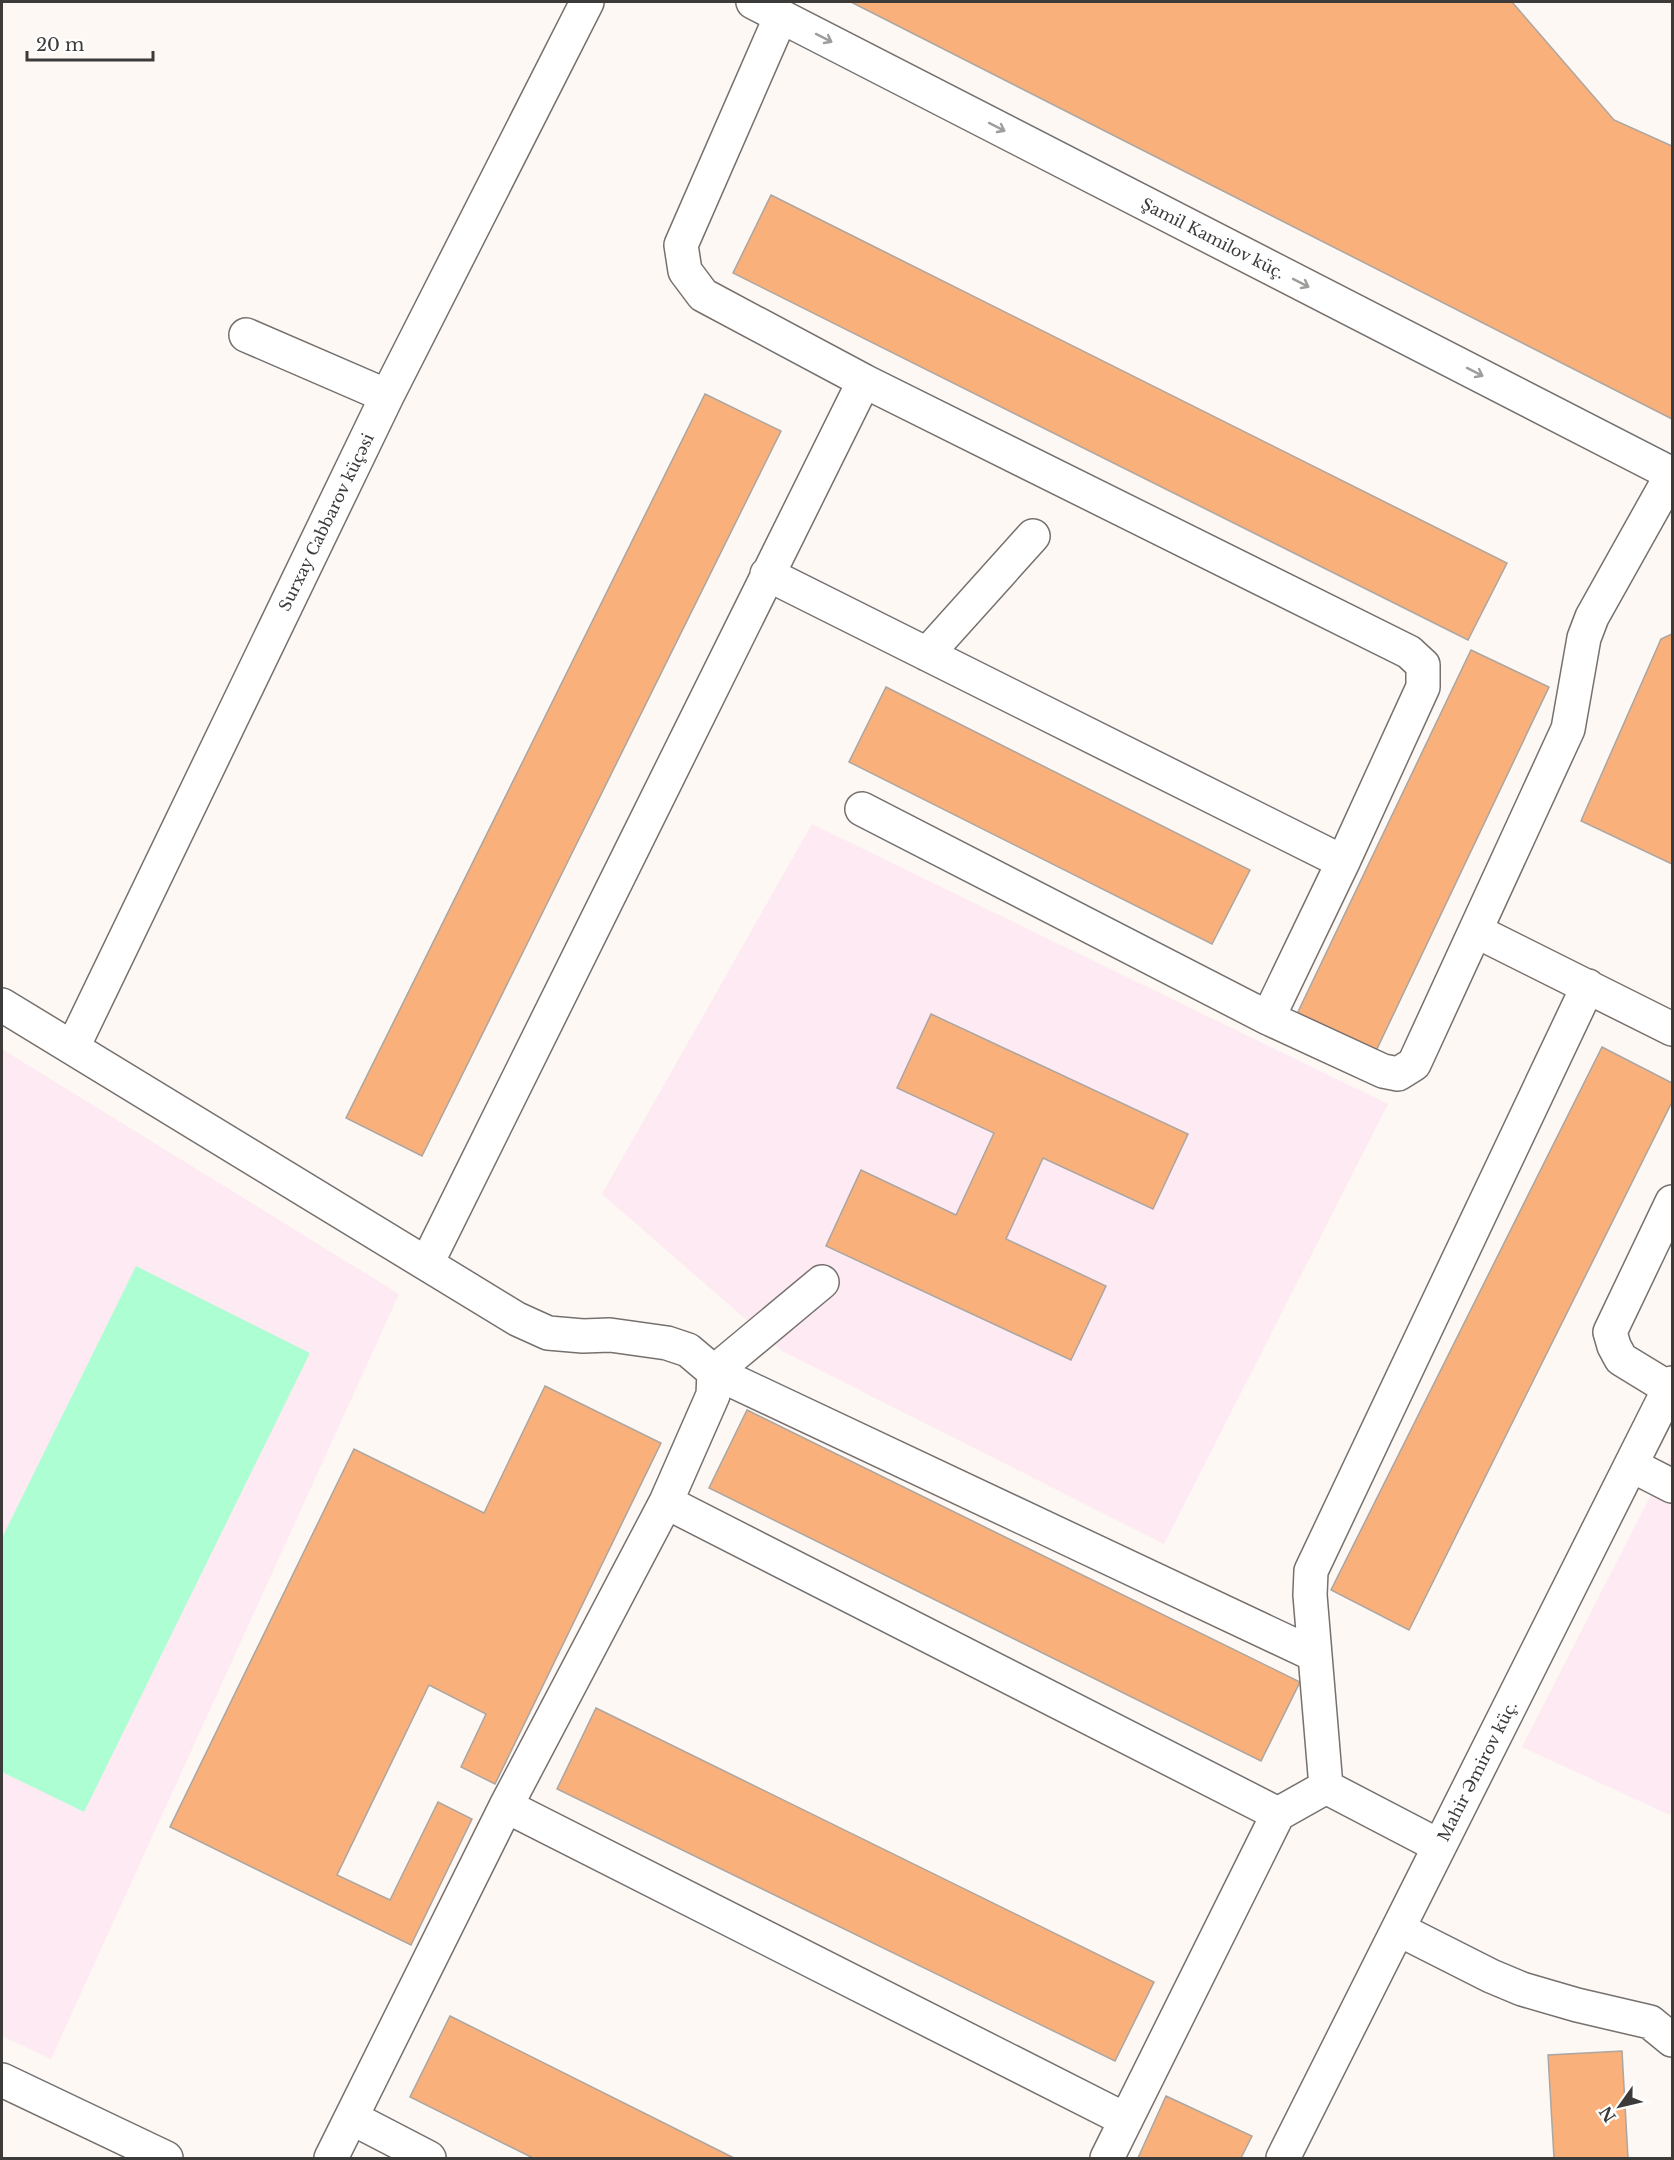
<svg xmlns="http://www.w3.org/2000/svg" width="1674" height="2160" font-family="'Libre Baskerville',serif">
  <rect width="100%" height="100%" fill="#fef8f4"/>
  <path fill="#fdeaf2" d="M812,824L1388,1104L1164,1544L782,1351L602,1194Z
    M2,1049L399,1294L51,2059L2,2036Z
    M1672,1454V1816L1522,1747Z"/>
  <path fill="#aefed4" d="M136,1266L310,1353L84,1812L2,1772V1538Z"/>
  <path fill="#f9b07a" stroke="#aba6a2" stroke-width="1.5" d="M851,2H1512L1614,120L1672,146V419Z
    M771,195L1507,563L1468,640L733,273Z
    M705,394L781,431L422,1156L346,1118Z
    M1672,634V864L1581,821L1661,639Z
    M1471,650L1549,687L1376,1051L1297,1014Z
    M886,687L1250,870L1212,944L849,762Z
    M931,1014L1188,1134L1153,1209L1043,1158L1006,1239L1106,1286L1071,1360L826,1246L861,1170L956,1215L994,1133L897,1088Z
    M1602,1047L1672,1083V1102L1409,1630L1331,1590Z
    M545,1386L661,1443L495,1784L461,1767L486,1714L429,1685L337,1875L390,1900L438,1802L472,1819L411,1945L170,1827L354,1449L484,1513Z
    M747,1410L1300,1682L1261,1761L709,1488Z
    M596,1708L1154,1982L1115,2061L557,1789Z
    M450,2016L734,2158H533L410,2097Z
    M1622,2051L1628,2158H1554L1548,2055Z
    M1166,2096L1252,2136L1241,2158H1138Z"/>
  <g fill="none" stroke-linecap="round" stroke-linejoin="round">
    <defs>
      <path id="minor" d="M753,2L1672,474
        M781,16L681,245L685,271L703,295L864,381L1409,652L1423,665V687L1343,862L1268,1018
        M246,335L387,396
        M767,574L1343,862
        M927,654L1033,536
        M862,809L1268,1018L1383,1071L1398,1074L1414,1064L1568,729L1584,638L1592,617L1672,474
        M1476,931L1672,1029
        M2,1005L517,1319L548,1333L583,1336L610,1335L667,1343L688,1350L714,1372L1315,1655
        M73,1047L387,396L587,2
        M427,1263L864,381
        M1670,1389L1621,1359L1614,1346L1610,1332L1672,1202
        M1631,1465L1672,1486
        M666,1502L1278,1814
        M1326,1787L1439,1846
        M506,1806L1126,2120
        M1398,1929L1491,1976L1522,1989L1577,2005L1650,2022L1672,2040
        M2,2080L166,2158
        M352,2118L429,2158
        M331,2158L506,1806L666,1502L713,1395L714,1372L822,1282
        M1107,2158L1278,1814L1326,1787L1310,1595L1311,1571L1588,986
        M1283,2158L1672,1383"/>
    </defs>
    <use href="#minor" stroke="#76716e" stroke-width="36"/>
    <use href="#minor" stroke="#fff" stroke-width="33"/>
  </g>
  <defs><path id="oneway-shaft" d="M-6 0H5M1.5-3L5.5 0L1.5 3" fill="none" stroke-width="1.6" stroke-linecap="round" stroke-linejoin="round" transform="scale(1.5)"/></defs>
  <g stroke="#9e9d9c">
    <use href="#oneway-shaft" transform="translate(824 38) rotate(27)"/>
    <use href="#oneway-shaft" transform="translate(997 127) rotate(27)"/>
    <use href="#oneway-shaft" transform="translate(1301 283) rotate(27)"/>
    <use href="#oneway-shaft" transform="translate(1475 372) rotate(27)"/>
  </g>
  <g text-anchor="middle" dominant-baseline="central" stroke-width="5" stroke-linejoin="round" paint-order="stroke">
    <g font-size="16" fill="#3d3b39" stroke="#fff">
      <text transform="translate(1213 238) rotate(27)">Şamil Kamilov küç.</text>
      <text transform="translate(326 522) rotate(-64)">Surxay Cabbarov küçəsi</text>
      <text transform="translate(1477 1771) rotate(-63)">Mahir Əmirov küç.</text>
    </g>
  </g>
  <rect width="1674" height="2160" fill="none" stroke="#3d3b39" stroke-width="6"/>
  <g transform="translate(1620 2106) rotate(236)" stroke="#ffffff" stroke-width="4.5" paint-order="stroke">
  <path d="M0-4.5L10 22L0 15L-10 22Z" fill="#3d3b39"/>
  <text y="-9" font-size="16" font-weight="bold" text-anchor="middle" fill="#3d3b39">N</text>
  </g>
  <path d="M27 51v9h126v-9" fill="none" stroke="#3d3b39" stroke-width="3"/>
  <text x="36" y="51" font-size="18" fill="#3d3b39" stroke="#ffffff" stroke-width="4.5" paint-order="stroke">20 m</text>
</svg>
